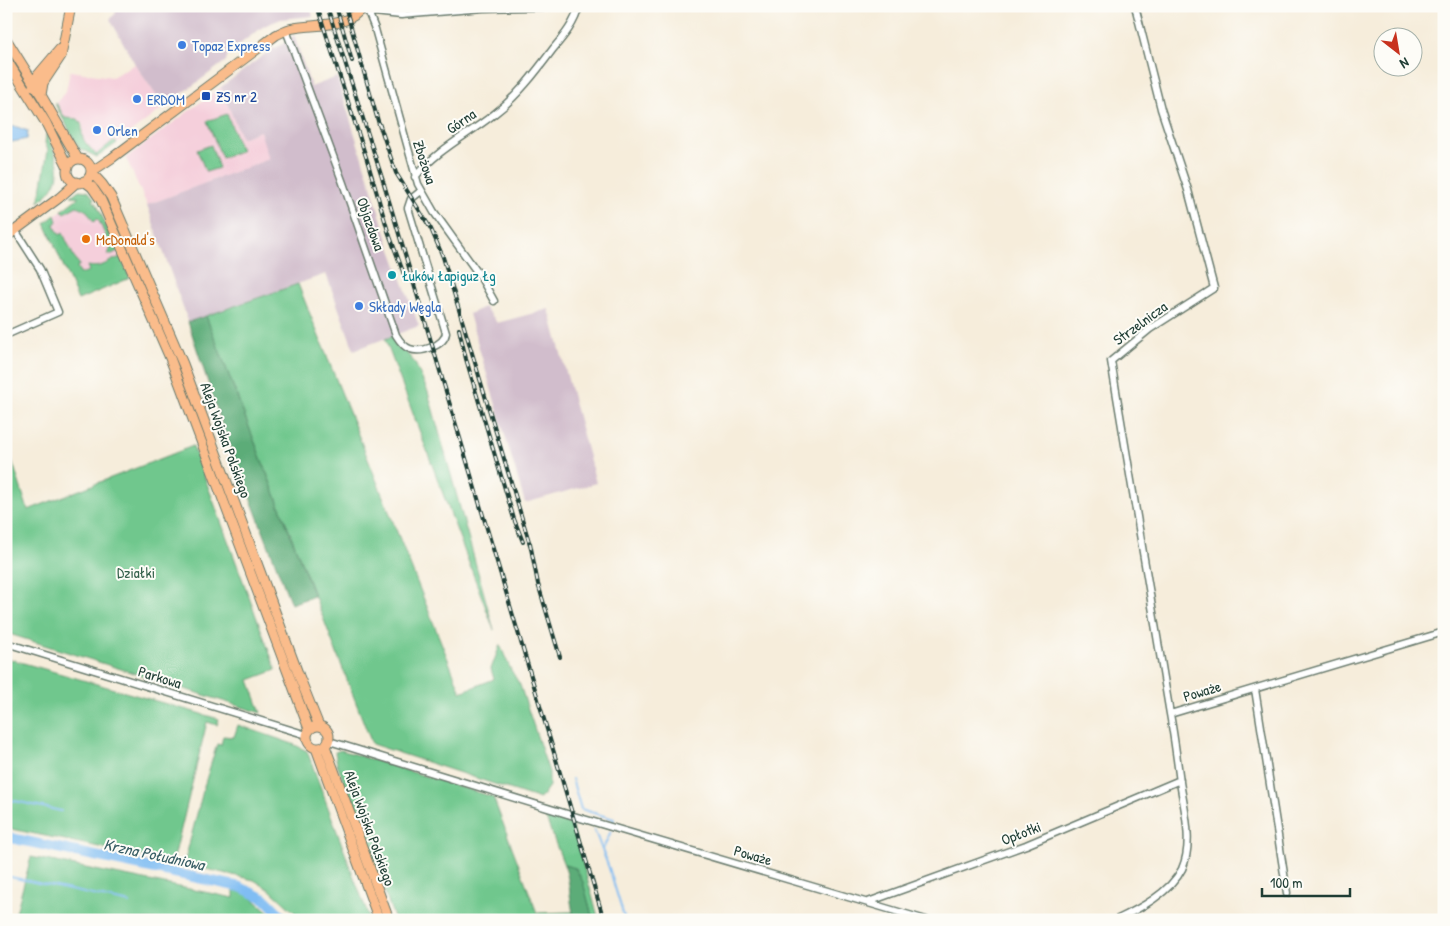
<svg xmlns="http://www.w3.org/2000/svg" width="1450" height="926" font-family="'Patrick Hand',sans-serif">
  <rect width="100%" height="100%" fill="#fdfcf7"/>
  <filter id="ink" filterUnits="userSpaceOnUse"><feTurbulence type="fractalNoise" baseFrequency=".02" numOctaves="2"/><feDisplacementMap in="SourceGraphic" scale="10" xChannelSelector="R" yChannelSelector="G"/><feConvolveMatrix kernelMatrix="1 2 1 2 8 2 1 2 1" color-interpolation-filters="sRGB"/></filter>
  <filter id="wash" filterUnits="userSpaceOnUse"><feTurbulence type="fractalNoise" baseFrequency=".0096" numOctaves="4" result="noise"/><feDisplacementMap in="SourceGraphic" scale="20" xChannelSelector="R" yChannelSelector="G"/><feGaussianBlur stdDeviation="1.12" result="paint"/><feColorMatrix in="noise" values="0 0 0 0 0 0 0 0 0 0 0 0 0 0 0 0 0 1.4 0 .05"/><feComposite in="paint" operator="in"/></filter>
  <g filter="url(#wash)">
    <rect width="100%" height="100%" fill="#f6eddb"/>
    <path fill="#f5cfdb" d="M135,64L164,107L117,143L113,141L96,155L83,139V125L78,119L65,118L57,103L66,91L70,71L112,77Z
      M221,87L241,138L260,131L270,159L147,205L126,158Z
      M88,191L97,205L130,278L78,300L45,223Z"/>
    <path fill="#d1bdcc" d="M113,6H310L313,16L281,19L264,26L228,53L226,61L164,107L135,64L110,19L116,13Z
      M294,35L311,87L337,77L389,244L419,326L354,350L326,274L188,322L147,205L269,159L260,131L241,138L221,87L272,49L283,44Z
      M484,307L493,317L497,323L549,309L596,483L525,503L469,314Z"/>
    <path fill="#70c78d" stroke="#488260" d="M56,103L65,118L78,119C85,127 80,130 83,138C85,144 93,150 96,155L113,141L117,143L97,157L79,148L56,106Z
      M227,114L241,151L222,158L207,121Z
      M46,134C61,162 66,181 39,202L48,150L45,143Z
      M211,145L219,168L206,172L197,150Z
      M79,190L88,191L94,198L93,200L97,205L118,251L110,255L108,254L111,248L99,221L97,219L94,222L87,211L77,206L64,213L62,210L79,197L71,196Z
      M55,215L57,221L54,225L60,235L63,233L75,259L80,265L77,266L80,274L89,271L87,266C104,269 106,261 121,257L130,278L78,300L45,223Z
      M298,284L461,692L494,679L491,669L500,645L511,670L520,685L549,772V786L540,799L372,744L206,316Z
      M393,336L415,363L428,392L494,630L385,339Z
      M193,446L276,670L249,680L261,713L6,633V452L9,451L28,510Z
      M6,658L219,719L217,725L207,722L173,862L6,828Z
      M238,725L293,744L307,751L370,920H303L270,890L254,880L184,864L205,783L217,744L221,745L223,736L234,737Z
      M341,750L493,797L537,913L573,912L575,920H395L337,764L335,752Z
      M543,811L571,822L599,920H593L583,882L576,868L564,865Z
      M31,857L234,898V890H235L250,896L278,920H14Z"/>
    <path fill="#5cac78" stroke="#3e7456" d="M206,316L314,596L291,604L221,422L188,322Z
      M564,865L575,868L583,882L593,920H575C569,902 571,883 564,865Z"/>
    <path fill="#80bdf3" stroke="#507d94" d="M6,126L17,127L28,131L27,139L12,142L6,141Z"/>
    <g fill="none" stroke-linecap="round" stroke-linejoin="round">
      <path stroke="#80bdf3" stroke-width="2" d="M572,779L581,809L614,819L613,822
        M6,799L61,811
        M594,829L609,868L625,920
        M603,849L611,831
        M6,876L130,903"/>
      <path stroke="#80bdf3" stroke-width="10" d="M6,837L240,887L265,899L286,920"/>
    </g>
  </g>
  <g filter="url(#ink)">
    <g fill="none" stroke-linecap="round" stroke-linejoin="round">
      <defs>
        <path id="minor" d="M1135,6L1161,109L1188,190L1214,288L1150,329L1111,361L1170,714
          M362,8L369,14L375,29L418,184L434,212L480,276L494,301
          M369,14L374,12L401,15L483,8L579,6
          M286,30L343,183L396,335C399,340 404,347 410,349C421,353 444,346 446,333L408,208L411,199L421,191
          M415,177C438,149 466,136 493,115C517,97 536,72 553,49C564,36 575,23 579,6
          M6,225L12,233
          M6,335L58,312L40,269L15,230
          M6,643L307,735
          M1255,689L1287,893
          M329,741L577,817L926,920
          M868,902L1026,845L1180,780
          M1116,920C1139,909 1170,893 1182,869C1194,843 1184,809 1180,782C1177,759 1174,736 1170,714L1444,632"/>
        <path id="major" d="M6,39L41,95L78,159
          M6,59L46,123L68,167
          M33,86L38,75L60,49
          M41,95L43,83L61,56L71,6
          M67 171a12 12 0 1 1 24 0a12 12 0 1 1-24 0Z
          M91,172L102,184L111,197L183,364L299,676L319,726
          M91,172L112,158L276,35C282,32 287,29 294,28C316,24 350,28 363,6
          M84,181L92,187L101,200L170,358L309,729
          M6,237L59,198L77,182
          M307 737a11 11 0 1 1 22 0a11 11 0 1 1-22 0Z
          M325,746L389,920
          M316,748L379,920"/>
      </defs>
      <use href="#minor" stroke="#6a7b6e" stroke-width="9"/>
      <use href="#major" stroke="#6a7b6e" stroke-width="11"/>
      <use href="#minor" stroke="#fff" stroke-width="6"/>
      <use href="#major" stroke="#fabc8b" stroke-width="9"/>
      <defs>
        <path id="rail" d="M317,6L367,160L388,231L405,277
          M327,6L384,184L604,920
          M336,6L352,61
          M345,6L380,128
          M379,123L396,173L431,229L443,257L531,548
          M459,329L466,359L514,519L523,542
          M530,543L538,584L560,657"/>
      </defs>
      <use href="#rail" stroke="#1f3d34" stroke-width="4"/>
      <use href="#rail" stroke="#fdfcf7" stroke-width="2" stroke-dasharray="5.5" stroke-linecap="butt"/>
    </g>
  </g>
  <g fill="#3f7fe0" stroke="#fdfcf7" stroke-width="2">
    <circle cx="182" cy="45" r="5"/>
    <circle cx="137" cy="99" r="5"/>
    <circle cx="97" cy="130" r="5"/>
    <circle cx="359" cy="306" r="5"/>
  </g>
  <rect fill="#1a4fb4" stroke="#fdfcf7" stroke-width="2" x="201" y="91" width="10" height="10" rx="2.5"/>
  <circle fill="#e8710a" stroke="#fdfcf7" stroke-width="2" cx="86" cy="239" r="5"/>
  <circle fill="#0f9aa8" stroke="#fdfcf7" stroke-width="2" cx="392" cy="275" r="5"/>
  <g text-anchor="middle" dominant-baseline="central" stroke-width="4" stroke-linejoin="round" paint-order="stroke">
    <g font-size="15" fill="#366cbe" stroke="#fdfcf7" text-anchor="start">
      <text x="192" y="45">Topaz Express</text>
      <text x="147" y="99">ERDOM</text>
      <text x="107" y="130">Orlen</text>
      <text x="369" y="306">Składy Węgla</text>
    </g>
    <g font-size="15" fill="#164399" stroke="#fdfcf7" text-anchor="start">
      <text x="216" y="96">ZS nr 2</text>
    </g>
    <g font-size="15" fill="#1f3d34" stroke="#fdfcf7">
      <text transform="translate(461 121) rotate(-34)">Górna</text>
      <text transform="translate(425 162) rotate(72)">Zbożowa</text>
      <text transform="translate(371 224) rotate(70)">Objazdowa</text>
      <text transform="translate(1140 323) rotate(-36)">Strzelnicza</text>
      <text transform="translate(226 440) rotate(70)">Aleja Wojska Polskiego</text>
      <text transform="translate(160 677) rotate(17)">Parkowa</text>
      <text transform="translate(1202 691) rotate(-17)">Poważe</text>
      <text transform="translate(370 828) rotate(70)">Aleja Wojska Polskiego</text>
      <text transform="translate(1021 833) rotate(-21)">Opłotki</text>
      <text transform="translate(753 855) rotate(16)">Poważe</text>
    </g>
    <g font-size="15" fill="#c56008" stroke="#fdfcf7" text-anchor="start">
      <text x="96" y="239">McDonald's</text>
    </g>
    <g font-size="15" fill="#0d838f" stroke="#fdfcf7" text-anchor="start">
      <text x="402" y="275">Łuków Łapiguz Łg</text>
    </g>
    <g font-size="15" fill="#33604a" stroke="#fdfcf7">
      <text x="136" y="572">Działki</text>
    </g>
    <g font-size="16" font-style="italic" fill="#375d64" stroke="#fdfcf7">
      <text transform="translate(154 854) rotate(12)">Krzna Południowa</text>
    </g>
  </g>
  <rect width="1450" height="926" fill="none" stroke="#fdfcf7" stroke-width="25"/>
  <g transform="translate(1398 52) rotate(149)"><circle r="24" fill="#fdfcf7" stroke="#a4b0a9"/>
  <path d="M0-4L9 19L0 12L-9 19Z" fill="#c8321e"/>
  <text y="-8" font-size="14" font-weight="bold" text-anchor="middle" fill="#1f3d34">N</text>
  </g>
  <path d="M1262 888v8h88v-8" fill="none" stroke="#1f3d34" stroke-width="2.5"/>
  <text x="1270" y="888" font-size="15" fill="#1f3d34" stroke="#fdfcf7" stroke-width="4" paint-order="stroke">100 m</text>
</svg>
